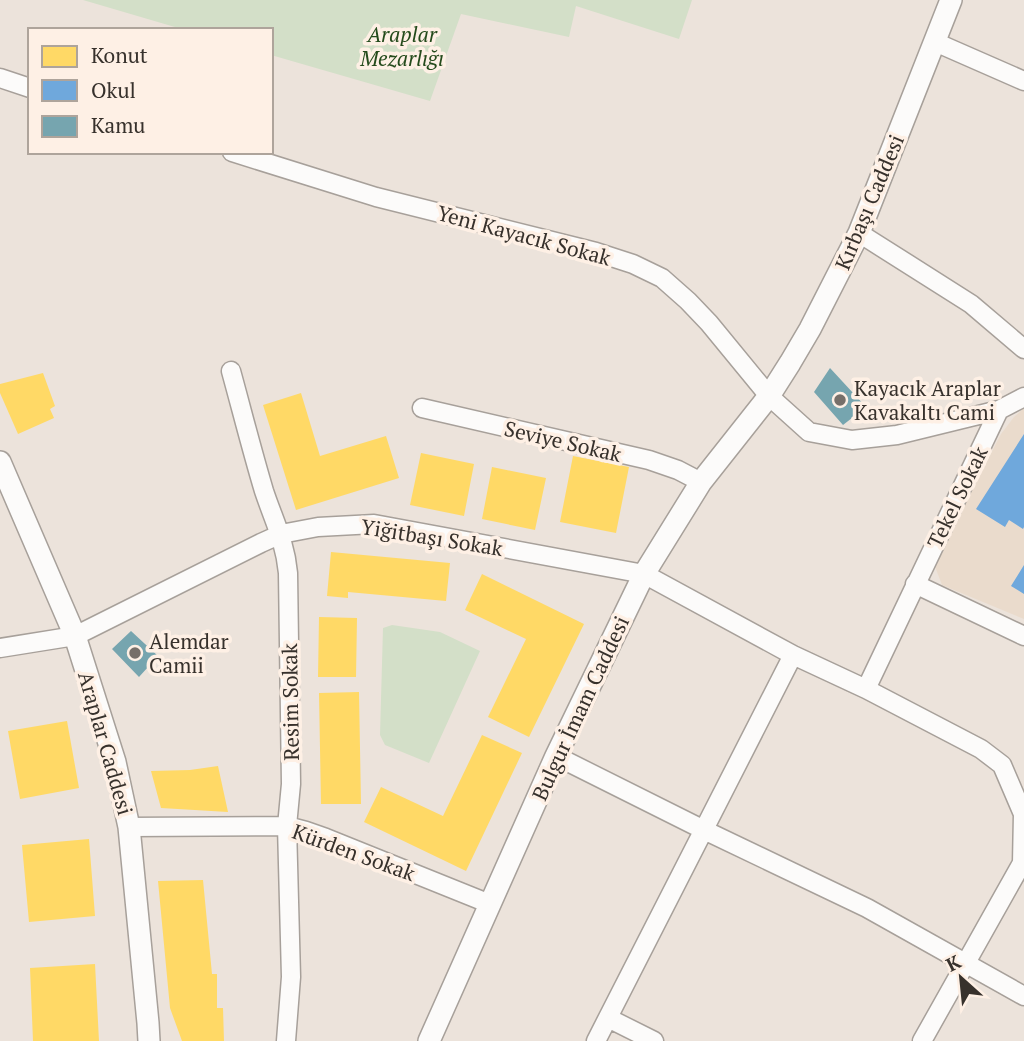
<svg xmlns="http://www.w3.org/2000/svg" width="1024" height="1041" font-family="'PT Serif',serif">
  <rect width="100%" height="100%" fill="#ece3db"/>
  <path fill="#eadbcc" d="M1024,408V619L942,585L934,564L1001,434L1014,417Z"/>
  <path fill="#d3dfc8" d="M83,0H692L679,39L576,6L569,37L461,14L430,101L271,55V30H185Z
    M392,625L440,632L480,651L429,763L385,745L380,735L383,628Z"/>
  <path fill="#ffd966" d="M43,373L55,406L50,409L54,418L18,434L0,393V384Z
    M301,393L320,456L386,436L399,478L296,510L263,405Z
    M421,453L474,464L464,516L410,505Z
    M573,456L629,467L616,533L560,522Z
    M492,467L546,478L535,530L482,519Z
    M331,552L450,563L446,601L348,592V598L327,596Z
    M482,574L584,624L529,737L488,717L526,639L465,610Z
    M319,617L357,618L356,677H318Z
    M359,692L361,804H321L319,693Z
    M67,721L79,788L20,799L8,731Z
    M482,735L522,753L466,871L364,822L381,787L443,816Z
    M218,766L228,812L161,808L151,771L190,770Z
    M89,839L95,916L29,922L22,845Z
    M203,880L212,974H217V1008H223L224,1041H182L170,1008L158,881Z
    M95,964L99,1041H33L30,968Z"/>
  <path fill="#6fa8dc" d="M1024,434V527L1023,529L1009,520L1005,527L976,509Z
    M1024,565V594L1011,586Z"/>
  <path fill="#76a5af" d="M830,368L866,407L843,425L814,392Z
    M131,631L158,656L139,677L112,649Z"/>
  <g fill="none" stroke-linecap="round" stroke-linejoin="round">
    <defs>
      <path id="minor" d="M935,42L1024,81
        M0,78L30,88
        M232,152L376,197L596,252L633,264L662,278L688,301L709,323L769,396L809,432L852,440L897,435L999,410L1024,397
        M859,233L971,304L1024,349
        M231,371C242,411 252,451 264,491C274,521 285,541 288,573L291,784L287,826L291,977L286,1041
        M422,408L649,460L678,470L701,482
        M915,584L1024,636
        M0,648L75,636L261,543L281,534L318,527L374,524L644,574L793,655L866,689L981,749L1002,765L1023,814L1022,863L922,1041
        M866,689L999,410
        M556,756L704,830L867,908L1024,996
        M129,827L287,826L306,831L326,838L490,904
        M608,1018L654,1041
        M596,1041L793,655"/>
      <path id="tertiary" d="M0,462L75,636L115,762L129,827L148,1023L149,1041
        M429,1041L556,756L644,574L701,482L769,396L790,363L810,329L859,233L951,0"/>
    </defs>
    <use href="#minor" stroke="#a7a09a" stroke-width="21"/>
    <use href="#tertiary" stroke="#a7a09a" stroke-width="24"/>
    <use href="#minor" stroke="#fcfbfa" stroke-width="18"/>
    <use href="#tertiary" stroke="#fcfbfa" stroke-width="21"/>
  </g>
  <g fill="#766f69" stroke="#fef0e5" stroke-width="2.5">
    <circle cx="840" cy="400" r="7"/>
    <circle cx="135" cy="653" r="7"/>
  </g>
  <g text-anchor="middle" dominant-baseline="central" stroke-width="7" stroke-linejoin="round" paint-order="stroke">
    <g font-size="21" font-style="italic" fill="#254b1c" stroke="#fef0e5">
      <text x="402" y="34">Araplar<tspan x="402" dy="24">Mezarlığı</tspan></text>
    </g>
    <g font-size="21" fill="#37312c" stroke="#fef0e5">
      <text transform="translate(869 202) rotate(-67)">Kırbaşı Caddesi</text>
      <text transform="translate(524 235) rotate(15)">Yeni Kayacık Sokak</text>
      <text transform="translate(563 441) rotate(13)">Seviye Sokak</text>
      <text transform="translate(957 497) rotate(-64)">Tekel Sokak</text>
      <text transform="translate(432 537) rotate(9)">Yiğitbaşı Sokak</text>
      <text transform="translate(290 702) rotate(-91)">Resim Sokak</text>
      <text transform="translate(580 708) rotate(-65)">Bulgur İmam Caddesi</text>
      <text transform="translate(106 743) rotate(74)">Araplar Caddesi</text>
      <text transform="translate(354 852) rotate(20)">Kürden Sokak</text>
    </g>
    <g font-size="21" fill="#37312c" stroke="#fef0e5" text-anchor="start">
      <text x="854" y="388">Kayacık Araplar<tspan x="854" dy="24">Kavakaltı Cami</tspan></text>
      <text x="149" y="641">Alemdar<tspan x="149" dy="24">Camii</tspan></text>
    </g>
  </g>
  <rect x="28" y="28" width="245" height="126" fill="#fef0e5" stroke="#aea49b" stroke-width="2"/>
  <rect x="42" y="46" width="35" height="21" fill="#ffd966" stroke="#aea49b" stroke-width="2"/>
  <text x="91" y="63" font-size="21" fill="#37312c">Konut</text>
  <rect x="42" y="80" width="35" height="21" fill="#6fa8dc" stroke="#aea49b" stroke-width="2"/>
  <text x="91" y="98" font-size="21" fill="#37312c">Okul</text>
  <rect x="42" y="116" width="35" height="21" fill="#76a5af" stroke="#aea49b" stroke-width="2"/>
  <text x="91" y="133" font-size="21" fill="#37312c">Kamu</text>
  <g transform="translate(961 978) rotate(333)" stroke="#fef0e5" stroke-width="5" paint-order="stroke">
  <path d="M0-5L12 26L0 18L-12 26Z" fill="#37312c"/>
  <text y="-10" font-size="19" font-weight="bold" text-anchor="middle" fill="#37312c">K</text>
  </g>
</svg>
